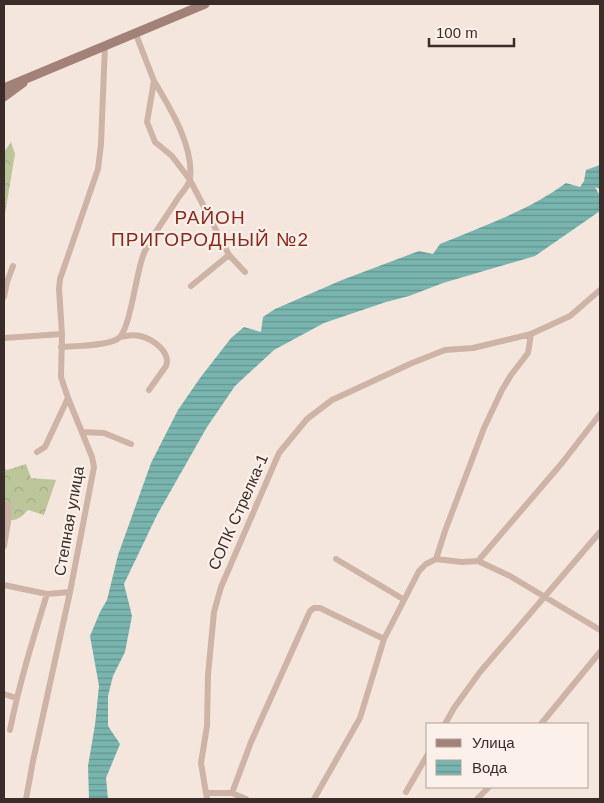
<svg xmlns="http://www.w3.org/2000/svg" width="604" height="803" font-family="Arial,sans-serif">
  <defs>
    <pattern id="forest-crowns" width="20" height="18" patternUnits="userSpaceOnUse" patternTransform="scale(1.25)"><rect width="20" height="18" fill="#bdc69b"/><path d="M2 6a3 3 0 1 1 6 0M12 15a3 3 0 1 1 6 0" fill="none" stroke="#a3aa86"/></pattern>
    <pattern id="water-rules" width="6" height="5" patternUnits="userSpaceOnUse" patternTransform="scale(1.25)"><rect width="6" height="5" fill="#79b5af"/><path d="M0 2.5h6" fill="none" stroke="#64938e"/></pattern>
  </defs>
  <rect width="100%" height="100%" fill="#f5e6dd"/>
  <path fill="url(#forest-crowns)" d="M11,142L15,154L4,220V152Z
    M26,464L31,478L56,480L44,515L28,510C21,518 15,522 4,520V468L7,470Z"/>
  <path fill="url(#water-rules)" d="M600,165V189L595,187L600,196V211L535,256L443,283L409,296L386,302L324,323L274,350L235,386L207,427L157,515L124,584L132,616L125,652L113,676L108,696V726L120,744L106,778L108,799H89L88,766L95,725L99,686L90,636L100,612L107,600L118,555L151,463L178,410L200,378L231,338L244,327L261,332L263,317L275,309L342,280L419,251L433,254L440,244C483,226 528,211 566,183L580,187L584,181L586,170Z"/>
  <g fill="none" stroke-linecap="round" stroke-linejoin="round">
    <path stroke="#ceb4a7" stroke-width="6" d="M135,32L154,81L147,122L155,142L172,156L190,180L229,255L245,272
      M191,286L229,255
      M4,297L7,282L13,266
      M120,337C127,336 133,334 140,336C153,339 171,352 166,366L149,390
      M4,338L62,334
      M61,347C74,346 112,346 120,337C131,325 136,272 144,253C153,234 167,216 178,198C182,193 189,185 190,179C194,146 170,108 154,81
      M600,414L562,463L478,561L510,576L600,630
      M82,432L104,433L131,444
      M37,452L45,447L68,398
      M4,546L8,522V504
      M336,559L403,599
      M436,559L445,531L484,428L502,390L511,375L528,353L531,334
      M4,585L47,594L70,592
      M4,694L16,698
      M445,724L454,708L480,672L600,532
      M541,724L600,652
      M10,730C19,684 33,639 47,594
      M406,792L428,754
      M206,793H232L251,742L310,611L314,608H320L384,639
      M232,793L246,799
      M26,799L33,761L70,592L94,467L92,457L68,398L61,377L62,334L59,289L60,279L98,169L101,144L105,45
      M207,799L201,763L207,726L208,675L214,612L221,587L279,453L307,419L332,400L412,363L445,350L473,348L531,334L570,316L600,290
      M314,799L360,718L384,639L419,571L426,564L436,559L462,562L478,561
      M477,799L489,787"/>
    <path stroke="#a28278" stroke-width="9" d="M4,88L205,4
      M4,97L23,83"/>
  </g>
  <g text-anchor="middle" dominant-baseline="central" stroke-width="4.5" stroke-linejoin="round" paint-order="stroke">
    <g font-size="16" fill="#3a2c28" stroke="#fcf1ea">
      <text transform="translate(238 512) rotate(-66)">СОПК Стрелка-1</text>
      <text transform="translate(69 521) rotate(-80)">Степная улица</text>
    </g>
    <g font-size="19" letter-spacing="1" fill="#91261a" stroke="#fcf1ea">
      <text x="210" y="217">РАЙОН<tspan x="210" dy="22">ПРИГОРОДНЫЙ №2</tspan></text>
    </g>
  </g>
  <rect width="604" height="803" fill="none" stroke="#3a2c28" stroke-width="10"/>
  <rect x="426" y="723" width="162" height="65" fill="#fcf1ea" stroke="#aea29c"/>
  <rect x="436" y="739" width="25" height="8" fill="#a28278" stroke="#aea29c"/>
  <text x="472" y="748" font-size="15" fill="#3a2c28">Улица</text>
  <rect x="436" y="760" width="25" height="15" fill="url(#water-rules)" stroke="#aea29c"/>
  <text x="472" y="773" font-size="15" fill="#3a2c28">Вода</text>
  <path d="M429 38v8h85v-8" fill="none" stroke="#3a2c28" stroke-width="2.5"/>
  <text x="436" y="38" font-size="15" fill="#3a2c28" stroke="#fcf1ea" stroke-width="4" paint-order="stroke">100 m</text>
</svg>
